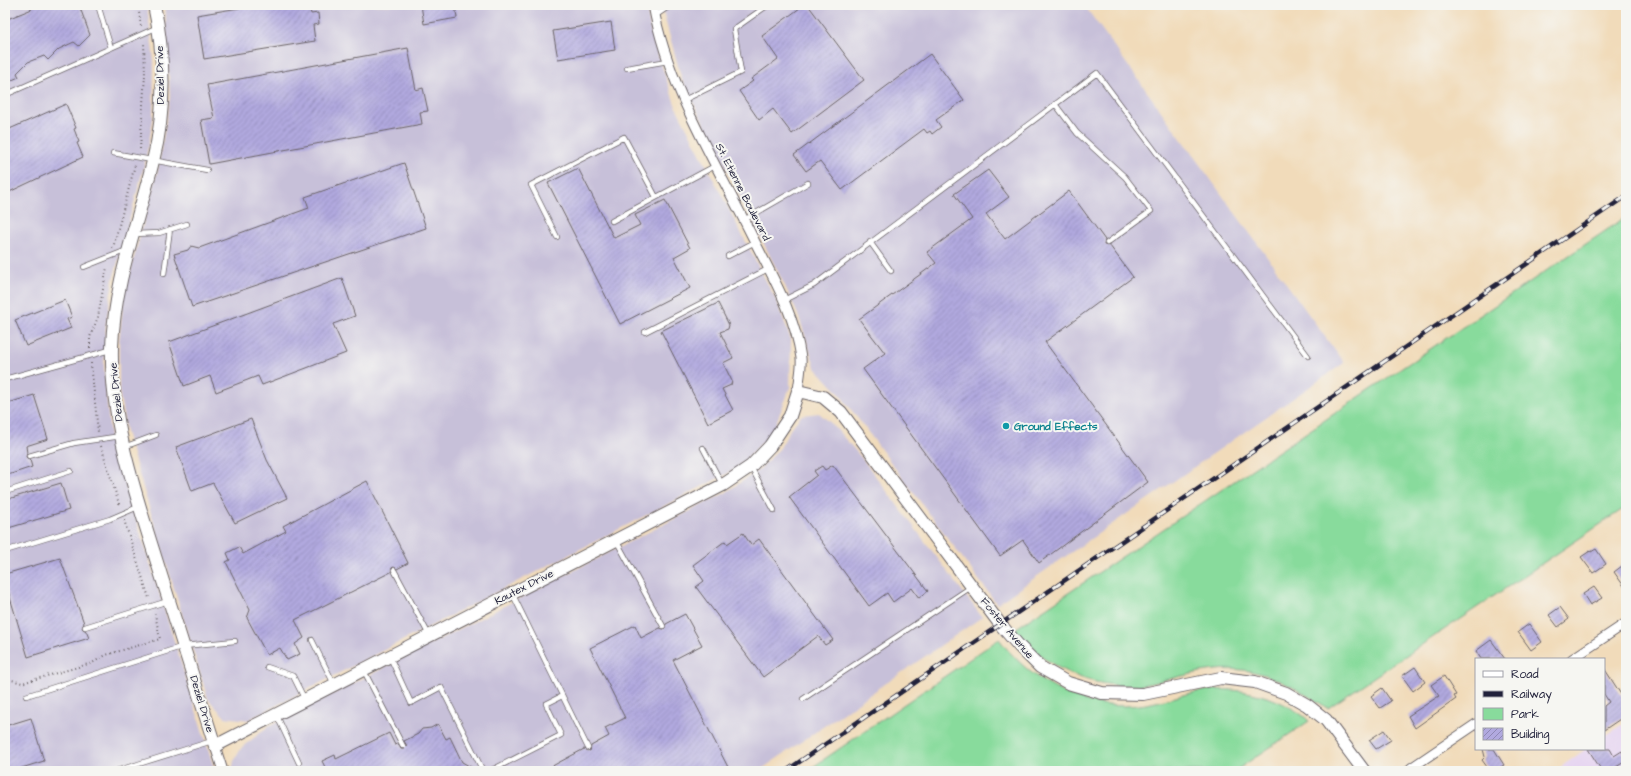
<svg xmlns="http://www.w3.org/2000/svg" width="1631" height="776" font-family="'Architects Daughter',sans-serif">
  <defs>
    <pattern id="building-hatch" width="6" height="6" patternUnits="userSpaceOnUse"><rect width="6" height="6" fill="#b1a9df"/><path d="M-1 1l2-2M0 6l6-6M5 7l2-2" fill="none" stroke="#9089b6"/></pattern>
  </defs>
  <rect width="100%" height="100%" fill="#f6f6f2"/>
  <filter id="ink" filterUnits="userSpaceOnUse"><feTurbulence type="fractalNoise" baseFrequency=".025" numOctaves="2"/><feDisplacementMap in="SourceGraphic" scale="8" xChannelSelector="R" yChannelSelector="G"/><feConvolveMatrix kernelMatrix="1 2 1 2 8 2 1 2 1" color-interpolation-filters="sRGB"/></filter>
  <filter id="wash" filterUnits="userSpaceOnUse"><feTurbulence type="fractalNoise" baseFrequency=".012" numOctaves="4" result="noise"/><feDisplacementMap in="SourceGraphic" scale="16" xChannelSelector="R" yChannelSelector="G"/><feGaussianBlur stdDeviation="0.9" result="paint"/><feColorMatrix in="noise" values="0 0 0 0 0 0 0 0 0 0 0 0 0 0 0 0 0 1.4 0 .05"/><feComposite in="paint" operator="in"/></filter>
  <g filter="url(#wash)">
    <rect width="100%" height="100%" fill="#f1dbba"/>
    <path fill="#e5d3f1" d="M1626,722V771H1555L1586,749H1604V736Z"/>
    <path fill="#c7c0d9" d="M5,5H147L154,61L153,120L145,163L113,280L106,324L104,367L110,436L215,771H5Z
      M165,5H646L652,37L676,107L778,304L791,340L790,388L772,433L736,469L248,720L225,717L208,699L126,432L119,391V342L124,295L158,169L170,97Z
      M661,5H1084L1344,363L997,604L838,392L815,367L799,317L785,286L682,80Z
      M819,413L832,424L861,457L982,617L759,771H232L234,761L242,747L268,727L725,493L760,469L780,448L791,428L802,415Z"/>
    <path fill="#88db9c" stroke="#557e6c" d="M1626,217V507L1328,708C1301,692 1275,674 1243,670C1208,666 1176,679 1142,685C1133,687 1123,685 1115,685C1073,681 1040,661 1015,629Z
      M999,639C1029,679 1073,706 1125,706C1150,706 1172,697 1196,692C1221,687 1245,690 1270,698C1283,703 1299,711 1309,721L1235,771H807Z"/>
    <g id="blocks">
      <path fill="url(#building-hatch)" d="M30,5H79L90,35L79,46L74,42L59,49L48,60L44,56L28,62L17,73L19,77L5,83V20L32,9Z
        M257,5H309L311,14L318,13L319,24L313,25L315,41L204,59L197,15Z
        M421,5H455L457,18L424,24Z
        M804,5H808L864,80L792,134L773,109L759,120L739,91L753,81L751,79L778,59L762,36Z
        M611,22L615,50L558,59L553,31Z
        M408,48L416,90L423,88L428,111L420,112L422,124L209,164L201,120L214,118L207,85Z
        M930,54L964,100L936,120L941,127L932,134L930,131L927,133L924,129L842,190L820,161L806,171L794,155Z
        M66,104L76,128L74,129L79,142L77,143L83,157L5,194V131Z
        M404,163L426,228L192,307L174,254L188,250L191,246L199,248L309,208L305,197Z
        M578,168L614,238L640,225L635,215L665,200L690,248L674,257L690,288L620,324L548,183Z
        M988,170L1009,197L986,214L1005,239L1069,191L1105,240L1104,245L1110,246L1133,277L1045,342L1148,482L1039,563L1023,540L1000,556L863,369L885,353L859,319L936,263L927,252L972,219L954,194Z
        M342,278L355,316L333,324L346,353L262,385L258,376L216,392L210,376L184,386L169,342Z
        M65,300L72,317L67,319L71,328L26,346L15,320Z
        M718,303L729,325L728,329L720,332L733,358L723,363L732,381L731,385L722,389L733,410L708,423L661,331Z
        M34,395L48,439L26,446L27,453L26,457L30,460L32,467L5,476V404Z
        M251,419L267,460L287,498L235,523L213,483L192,491L176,447Z
        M833,465L928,591L919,598L912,588L893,602L887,593L869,606L789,497L817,475L814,471L822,466L825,470Z
        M367,481L408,563L397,569L393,567L391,572L295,620L304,638L295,644L300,654L287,660L280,648L267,655L247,618L250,610L226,562L230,560L227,553L239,547L243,554L286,531L283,526Z
        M61,483L69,510L5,529V500Z
        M743,533L751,545L759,539L833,640L825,645L818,636L763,677L696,587L704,581L693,565L725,541L727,544Z
        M1596,549L1606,564L1593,573L1581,557L1590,551L1591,552Z
        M60,558L84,623L82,628L86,631L89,638L28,657L5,581V574Z
        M1626,563V589L1614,572Z
        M1594,587L1602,598L1590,605L1583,594Z
        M1560,607L1569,619L1558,627L1549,615Z
        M685,614L702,645L673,660L730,771H543L584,749L590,751L591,746L609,736L605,728L625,718L590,648L635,625L641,638L660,628L664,629L666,624Z
        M1529,624L1542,642L1531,650L1518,632Z
        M1491,640L1505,659H1481L1476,651Z
        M1415,667L1425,682L1413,691L1402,676Z
        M1604,668L1622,696L1626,693V715L1604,730V706L1609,702L1604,694Z
        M1444,676L1456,695L1454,696L1456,699L1415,728L1408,716L1439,696L1431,685Z
        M1382,688L1391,701L1380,708L1371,696Z
        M31,718L44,761L12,771H5V726Z
        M438,724L446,739L450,737L462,762L478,771H327L322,761L335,755L336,759L389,733L395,745L398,744L401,749H404L407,746L404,741L418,734L422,729L431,728Z
        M1384,730L1391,740L1376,749L1369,740Z
        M1483,749H1494L1504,765L1494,771H1490L1482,760L1485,757Z
        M1588,749H1610L1614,756L1622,751L1626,761L1616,767L1618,771H1602Z"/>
    </g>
  </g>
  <g filter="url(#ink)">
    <use href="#blocks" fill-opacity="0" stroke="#6a6367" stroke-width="1"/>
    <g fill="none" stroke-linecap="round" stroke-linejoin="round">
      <defs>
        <path id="service" d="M98,5L111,48
          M655,16L671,5
          M627,68L668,61
          M5,95L158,27
          M684,100L741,72L734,29L768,5
          M1055,104L1077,133L1125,177L1151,211L1107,243
          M113,153L207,170
          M744,220L808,183
          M612,221L715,166
          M134,234L159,233L187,224
          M557,237L531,185L624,137L656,197
          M870,242L891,271
          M728,256L755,242
          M84,267L127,250
          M164,274L170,229
          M784,300L814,285L1097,73L1308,356
          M645,332L768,269
          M5,379L110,350
          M124,447L156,435
          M703,448L722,484
          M29,456L74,443L121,436
          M751,467L774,510
          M5,492L71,471
          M616,540L663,626
          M5,551L110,519L138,507
          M394,570L429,635
          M513,595L588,748
          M85,627L168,601
          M312,640L334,684
          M390,657L411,703L441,687L483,771
          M267,667L293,676L305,700
          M364,671L403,746
          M26,696L184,646L235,641
          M803,699L971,587
          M277,716L299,763
          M116,771L212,741
          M490,771L561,735L546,704L562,696"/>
        <path id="minor" d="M653,5C668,88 716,163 753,238C772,276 795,314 801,358C802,368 799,380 798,391
          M1572,659L1626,623
          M215,746L223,771
          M1411,768L1476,724"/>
        <path id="tertiary" d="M154,5C165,55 166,111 153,161C138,223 114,282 112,347C110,418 134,489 155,556C175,619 195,682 215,746L723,485L751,466L770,446L790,416L798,391L823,397L841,412L1000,624L1019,646L1040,667L1068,683L1102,693L1143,694L1221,678L1255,682L1286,693L1307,705L1326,720L1364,771"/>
      </defs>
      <use href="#service" stroke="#6a6367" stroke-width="6"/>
      <use href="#minor" stroke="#6a6367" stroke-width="11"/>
      <use href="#tertiary" stroke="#6a6367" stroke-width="14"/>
      <path stroke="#6a6367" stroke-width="2" stroke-dasharray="1 3" stroke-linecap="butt" d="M138,5L141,26
        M140,149L145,75L144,42
        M113,248L135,165
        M90,348V337L98,317L107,267
        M91,363L98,432
        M101,446L120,507
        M124,520L149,598
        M5,678L22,683L92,663L106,655L160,639L155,614"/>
      <use href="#service" stroke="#fff" stroke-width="4.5"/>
      <use href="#minor" stroke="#fff" stroke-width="9"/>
      <use href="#tertiary" stroke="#fff" stroke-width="12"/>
      <defs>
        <path id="rail" d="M786,771L1626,196"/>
      </defs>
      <use href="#rail" stroke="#22223b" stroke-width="4.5"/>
      <use href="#rail" stroke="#f6f6f2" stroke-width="3" stroke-dasharray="9" stroke-linecap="butt"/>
    </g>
  </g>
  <circle fill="#0f9aa8" stroke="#f6f6f2" stroke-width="1.5" cx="1006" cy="426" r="4"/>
  <g text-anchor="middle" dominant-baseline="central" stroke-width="4" stroke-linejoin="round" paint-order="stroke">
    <g font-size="11" fill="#22223b" stroke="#f6f6f2">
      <text transform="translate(160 75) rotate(-91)">Deziel Drive</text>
      <text transform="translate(743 192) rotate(63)">St. Etienne Boulevard</text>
      <text transform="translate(116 392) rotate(-96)">Deziel Drive</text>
      <text transform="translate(524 587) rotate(-27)">Kautex Drive</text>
      <text transform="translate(1007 628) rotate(50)">Foster Avenue</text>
      <text transform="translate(202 704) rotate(73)">Deziel Drive</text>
    </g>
    <g font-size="11" font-weight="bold" fill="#0d838f" stroke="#f6f6f2" text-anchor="start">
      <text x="1014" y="426">Ground Effects</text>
    </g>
  </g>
  <rect width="1631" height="776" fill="none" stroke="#f6f6f2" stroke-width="20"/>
  <rect x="1475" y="658" width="130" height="92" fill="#f6f6f2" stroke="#a1a1a9"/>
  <rect x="1483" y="671" width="20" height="6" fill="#ffffff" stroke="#a1a1a9"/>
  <text x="1511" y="678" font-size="12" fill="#22223b">Road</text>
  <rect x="1483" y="691" width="20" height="6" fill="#22223b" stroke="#a1a1a9"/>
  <text x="1511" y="698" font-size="12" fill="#22223b">Railway</text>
  <rect x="1483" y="708" width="20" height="12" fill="#88db9c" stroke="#a1a1a9"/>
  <text x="1511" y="718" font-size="12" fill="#22223b">Park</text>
  <rect x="1483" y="728" width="20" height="12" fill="url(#building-hatch)" stroke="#a1a1a9"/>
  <text x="1511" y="738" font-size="12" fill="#22223b">Building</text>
</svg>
